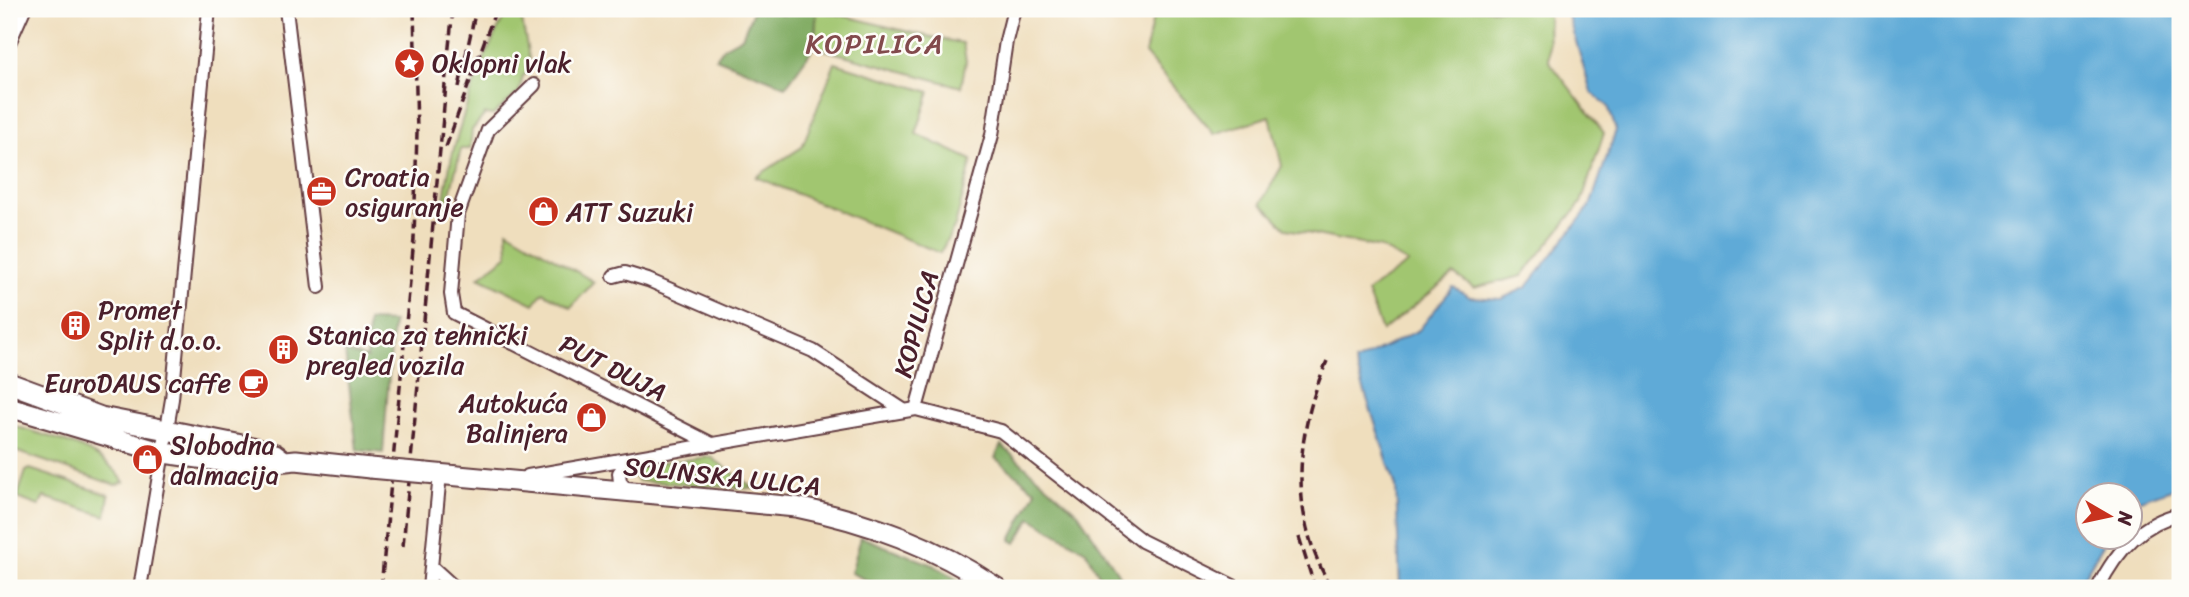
<svg xmlns="http://www.w3.org/2000/svg" width="2189" height="597" font-family="Sriracha,sans-serif">
  <rect width="100%" height="100%" fill="#fdfcf7"/>
  <filter id="ink" filterUnits="userSpaceOnUse"><feTurbulence type="fractalNoise" baseFrequency=".0143" numOctaves="2"/><feDisplacementMap in="SourceGraphic" scale="14" xChannelSelector="R" yChannelSelector="G"/><feConvolveMatrix kernelMatrix="1 2 1 2 8 2 1 2 1" color-interpolation-filters="sRGB"/></filter>
  <filter id="wash" filterUnits="userSpaceOnUse"><feTurbulence type="fractalNoise" baseFrequency=".00686" numOctaves="4" result="noise"/><feDisplacementMap in="SourceGraphic" scale="28" xChannelSelector="R" yChannelSelector="G"/><feGaussianBlur stdDeviation="1.57" result="paint"/><feColorMatrix in="noise" values="0 0 0 0 0 0 0 0 0 0 0 0 0 0 0 0 0 1.4 0 .05"/><feComposite in="paint" operator="in"/></filter>
  <g filter="url(#wash)">
    <rect width="100%" height="100%" fill="#efdebd"/>
    <path fill="#a1c670" stroke="#76724e" stroke-width="2" d="M509,9H520L531,69L523,76L519,92L493,115L485,114L472,130L470,149H461L447,205L443,209C449,147 478,62 509,9Z
      M1155,9H1548L1549,61L1604,133L1581,203L1522,276L1474,288L1454,274L1382,331L1367,292L1408,263L1381,248L1287,229L1261,203L1282,166L1270,116L1214,134L1145,54Z
      M817,10C867,20 913,35 963,43L966,61L961,87L814,47Z
      M835,63L930,92L916,134L972,160L955,226L940,253L756,177L802,147Z
      M507,230L594,282L571,307L543,292L534,304L479,277L508,255Z
      M9,424C48,438 101,445 124,482L115,485L9,449Z
      M711,457L755,489L638,481L631,474L635,465Z
      M30,469L109,495L106,516L44,497L39,506L17,498L26,471Z"/>
    <path fill="#80ab62" stroke="#656546" stroke-width="2" d="M754,9H779L781,14L801,9H817L814,47L786,86L716,58L724,47L742,37Z
      M368,321L393,322L383,453L357,450L345,352L367,358Z
      M1001,445L1078,513L1128,588H1106L1086,551L1031,518L1016,543L1011,540L1036,491L995,458Z
      M861,537L933,565L971,588H884L851,573Z"/>
    <path fill="#5eaad7" stroke="#546481" stroke-width="2" d="M1566,9H2180V486L2137,501L2130,509V496H2088V538H2107L2077,588H1400L1396,487L1355,362L1419,330L1453,287L1470,297L1501,299L1527,287L1590,206L1616,130L1608,106L1591,92Z"/>
  </g>
  <g filter="url(#ink)">
    <g fill="none" stroke-linecap="round" stroke-linejoin="round">
      <defs>
        <path id="street" d="M286,9L319,287
          M9,43L24,9
          M534,85L488,130L458,214L451,294L454,313L714,445
          M614,276L625,273L648,280L813,351L905,411
          M916,409L992,135L1006,41L1014,9
          M528,476L916,409L1001,431L1142,541L1237,588
          M629,492L620,482L619,473L629,460
          M433,568L455,588
          M140,588L172,399L209,9
          M429,588L440,474
          M2098,588C2115,553 2140,523 2180,514"/>
        <path id="primary" d="M9,383L101,417L257,448L275,454L283,460
          M9,407L164,453L247,465L296,460L370,468
          M426,473L796,507C870,522 934,546 997,588"/>
      </defs>
      <use href="#street" stroke="#633c41" stroke-width="16"/>
      <use href="#primary" stroke="#633c41" stroke-width="23"/>
      <use href="#street" stroke="#fff" stroke-width="12"/>
      <use href="#primary" stroke="#fff" stroke-width="19"/>
      <path stroke="#4a1f2b" stroke-width="3.5" stroke-dasharray="10 5" stroke-linecap="butt" d="M459,87L476,9
        M444,94L453,9
        M446,147L496,9
        M1327,361C1295,434 1288,517 1332,588
        M1299,537L1315,588
        M403,546L446,85
        M381,588L414,239L417,132L414,9"/>
      <defs>
        <path id="primary-bridge" d="M370,468L426,473"/>
      </defs>
      <use href="#primary-bridge" stroke="#633c41" stroke-width="23" stroke-linecap="butt"/>
      <use href="#primary-bridge" stroke="#fff" stroke-width="19"/>
    </g>
  </g>
  <defs>
    <symbol id="sight-disc" viewBox="-11 -11 22 22"><circle r="9.5" fill="#c8321e" stroke="#fdfcf7"/><path d="M0-6L1.8-2.2L6-1.7L2.9 1.2L3.7 5.4L0 3.3L-3.7 5.4L-2.9 1.2L-6-1.7L-1.8-2.2Z" fill="#fff"/></symbol>
    <symbol id="office-disc" viewBox="-11 -11 22 22"><circle r="9.5" fill="#c8321e" stroke="#fdfcf7"/><path d="M-6-3h4V-5.5h4V-3h4V5H-6ZM-1-4.5V-3h2v-1.5ZM-6 0V1H6V0Z" fill="#fff"/></symbol>
    <symbol id="shop-disc" viewBox="-11 -11 22 22"><circle r="9.5" fill="#c8321e" stroke="#fdfcf7"/><path d="M-5-2.5h2.3a2.7 3.5 0 0 1 5.4 0H5L5.5 6h-11ZM-1.5-2.5h3a1.5 2.3 0 0 0-3 0Z" fill="#fff"/></symbol>
    <symbol id="building-disc" viewBox="-11 -11 22 22"><circle r="9.5" fill="#c8321e" stroke="#fdfcf7"/><path d="M-4-6H4V6H1V3H-1V6H-4ZM-2.5-4.3h1.7v1.8h-1.7ZM.8-4.3h1.7v1.8H.8ZM-2.5-1h1.7V.8h-1.7ZM.8-1h1.7V.8H.8Z" fill="#fff"/></symbol>
    <symbol id="cafe-disc" viewBox="-11 -11 22 22"><circle r="9.5" fill="#c8321e" stroke="#fdfcf7"/><path d="M-5.5-4.5H6V0H3Q3 3.5 0 3.5H-2.5Q-5.5 3.5-5.5 0ZM3-3.2v2h1.7v-2ZM-6 4.5H4V6H-6Z" fill="#fff"/></symbol>
  </defs>
  <g fill-rule="evenodd">
    <use href="#sight-disc" x="392" y="46" width="35" height="35"/>
    <use href="#office-disc" x="304" y="174" width="35" height="35"/>
    <use href="#shop-disc" x="526" y="194" width="35" height="35"/>
    <use href="#building-disc" x="58" y="308" width="35" height="35"/>
    <use href="#building-disc" x="266" y="332" width="35" height="35"/>
    <use href="#cafe-disc" x="236" y="366" width="35" height="35"/>
    <use href="#shop-disc" x="574" y="400" width="35" height="35"/>
    <use href="#shop-disc" x="130" y="442" width="35" height="35"/>
  </g>
  <g text-anchor="middle" dominant-baseline="central" stroke-width="5" stroke-linejoin="round" paint-order="stroke">
    <g font-size="26" fill="#4a1f2b" stroke="#fdfcf7" text-anchor="start">
      <text x="432" y="63">Oklopni vlak</text>
      <text x="345" y="177">Croatia<tspan x="345" dy="30">osiguranje</tspan></text>
      <text x="566" y="212">ATT Suzuki</text>
      <text x="98" y="310">Promet<tspan x="98" dy="30">Split d.o.o.</tspan></text>
      <text x="307" y="335">Stanica za tehnički<tspan x="307" dy="30">pregled vozila</tspan></text>
      <text x="231" y="383" text-anchor="end">EuroDAUS caffe</text>
      <text x="568" y="403" text-anchor="end">Autokuća<tspan x="568" dy="30">Balinjera</tspan></text>
      <text x="170" y="445">Slobodna<tspan x="170" dy="30">dalmacija</tspan></text>
    </g>
    <g font-size="26" fill="#4a1f2b" stroke="#fdfcf7">
      <text transform="translate(916 324) rotate(-75)">KOPILICA</text>
      <text transform="translate(613 368) rotate(27)">PUT DUJA</text>
      <text transform="translate(722 476) rotate(6)">SOLINSKA ULICA</text>
    </g>
    <g font-size="28" letter-spacing="2" fill="#824a4c" stroke="#fdfcf7">
      <text x="875" y="43">KOPILICA</text>
    </g>
  </g>
  <rect width="2189" height="597" fill="none" stroke="#fdfcf7" stroke-width="35"/>
  <g transform="translate(2109 516) rotate(99)"><circle r="33" fill="#fdfcf7" stroke="#b5a4a5" stroke-width="2"/>
  <path d="M0-5L12 26L0 18L-12 26Z" fill="#c8321e"/>
  <text y="-10" font-size="19" font-weight="bold" text-anchor="middle" fill="#4a1f2b">N</text>
  </g>
</svg>
